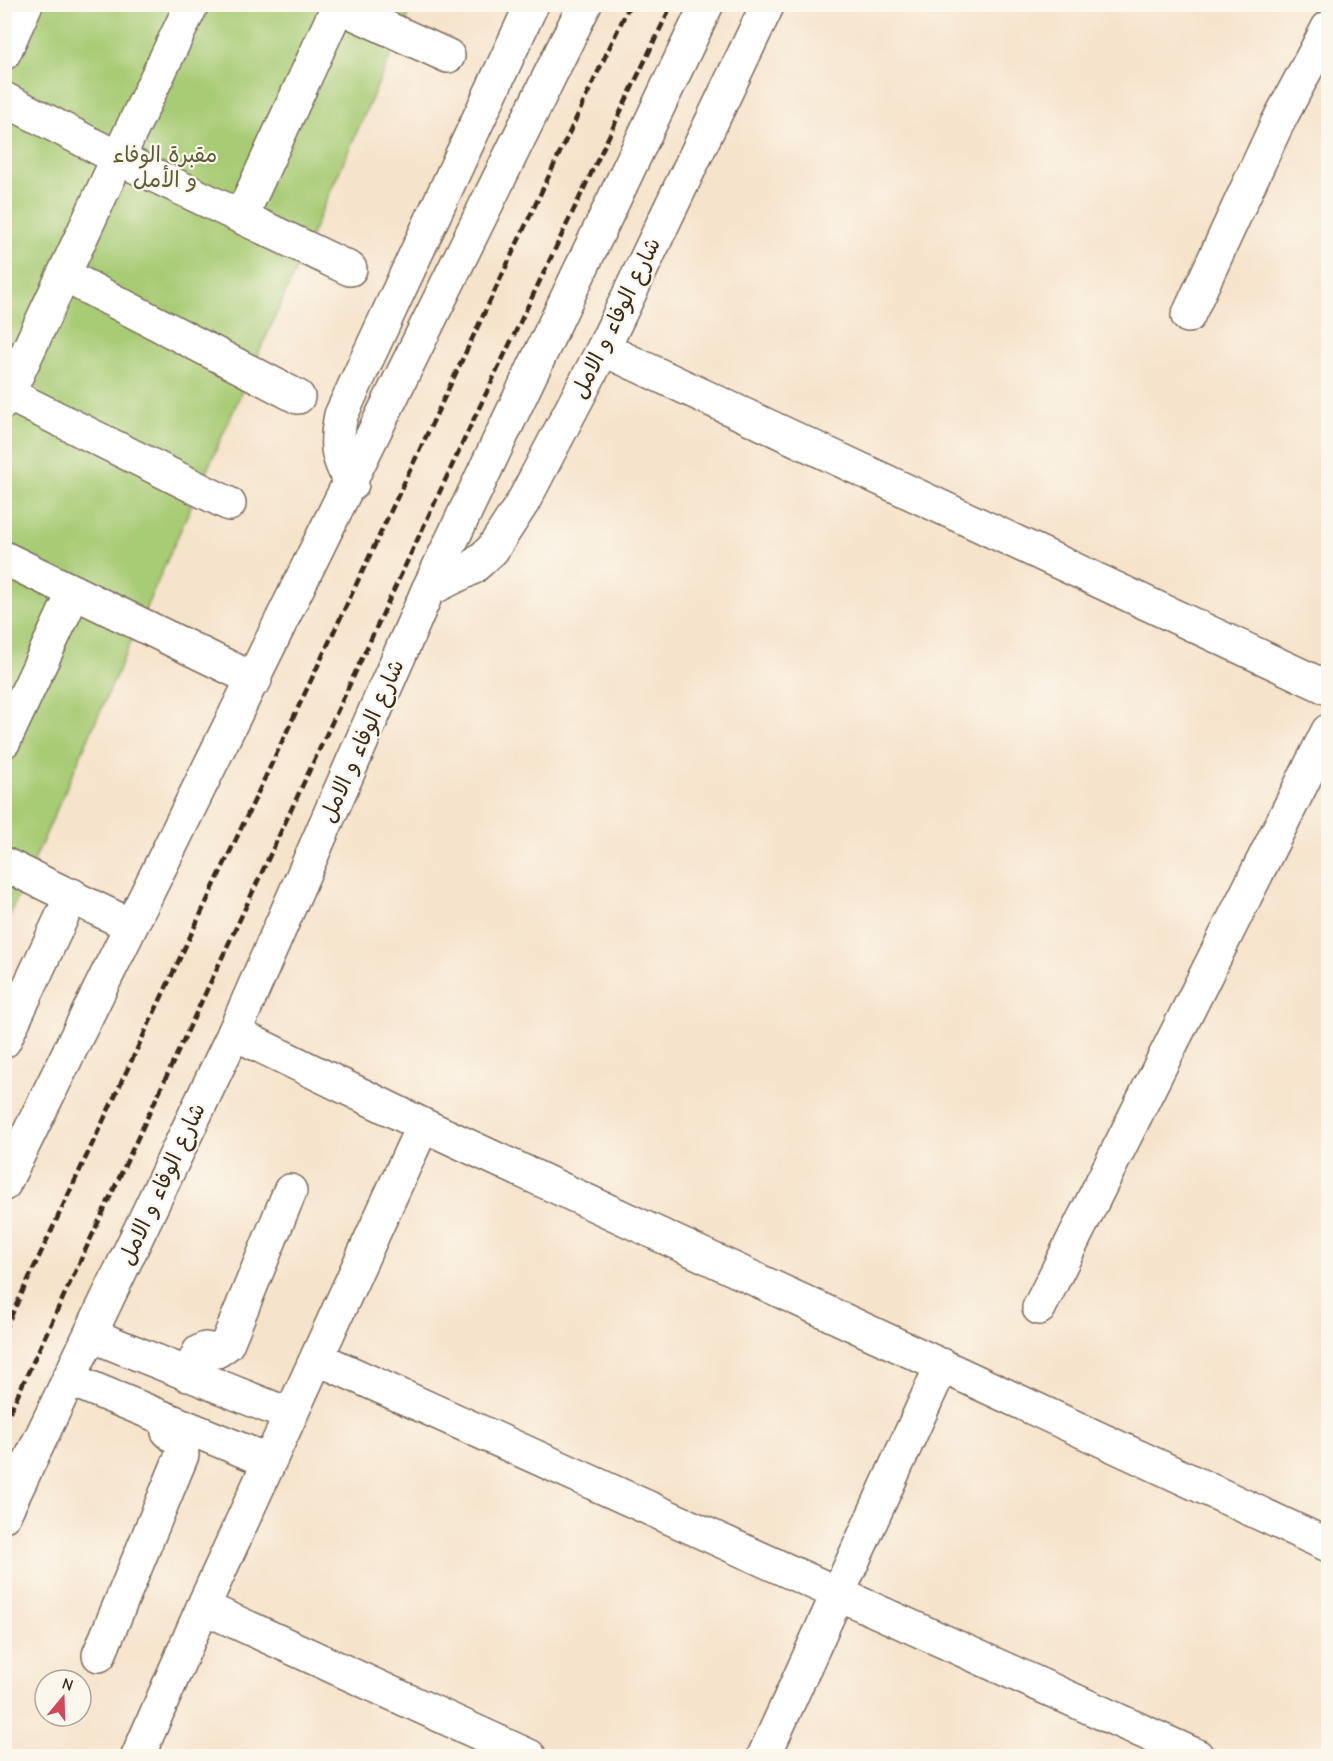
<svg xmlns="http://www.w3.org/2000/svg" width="1333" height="1761" font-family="'Comic Neue','Playpen Sans Arabic',sans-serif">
  <rect width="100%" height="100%" fill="#fbf7ec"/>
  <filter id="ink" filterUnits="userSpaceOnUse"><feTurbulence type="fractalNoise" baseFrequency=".0167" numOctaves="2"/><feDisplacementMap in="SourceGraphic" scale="12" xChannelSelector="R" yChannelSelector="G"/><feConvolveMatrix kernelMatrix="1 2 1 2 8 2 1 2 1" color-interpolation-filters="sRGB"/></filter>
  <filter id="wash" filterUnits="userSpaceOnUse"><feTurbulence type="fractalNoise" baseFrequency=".008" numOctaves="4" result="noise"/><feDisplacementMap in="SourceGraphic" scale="24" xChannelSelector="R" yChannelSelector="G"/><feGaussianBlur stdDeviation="1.35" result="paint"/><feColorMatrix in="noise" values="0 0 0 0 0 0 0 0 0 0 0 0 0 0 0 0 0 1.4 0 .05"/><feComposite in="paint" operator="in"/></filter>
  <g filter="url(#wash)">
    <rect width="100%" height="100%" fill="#f6e3cb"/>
    <path fill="#a8cb75" stroke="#727a4a" stroke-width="1.5" d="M5,5H413L5,926Z"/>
  </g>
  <g filter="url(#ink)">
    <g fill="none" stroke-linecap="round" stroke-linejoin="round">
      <defs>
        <path id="minor" d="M334,4L448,56
          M4,53L26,4
          M4,99L118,158L192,4
          M241,217L338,6
          M64,275L298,397
          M1188,316L1276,126L1328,28
          M603,349L1328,688
          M4,393L8,394L118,158L350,269
          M4,402L8,394L229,504
          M352,484C336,458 335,444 341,415L532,4
          M4,558L255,680
          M428,590L472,568L492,550L523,502L603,349L768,4
          M4,741L74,592
          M4,864L130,925
          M234,1033L423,1125L1328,1545
          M4,1041L72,895
          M1039,1308L1328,731
          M91,1335L290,1415
          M317,1358L1197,1756
          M188,1375L199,1352L205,1349L217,1351L227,1344L290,1191
          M69,1379L269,1461
          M203,1607L529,1756
          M99,1655L182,1455L181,1443L168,1431L171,1421
          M138,1756L203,1607L423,1125
          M764,1756L942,1365"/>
        <path id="major" d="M4,1184L585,4
          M4,1515L234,1033L428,590L707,4"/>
      </defs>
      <use href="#minor" stroke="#7c6b5b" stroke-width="36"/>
      <use href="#major" stroke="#7c6b5b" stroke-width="36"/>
      <use href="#minor" stroke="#fff" stroke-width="33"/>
      <use href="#major" stroke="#fff" stroke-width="33"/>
      <path stroke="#3b2a1e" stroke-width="4.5" stroke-dasharray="9 4.5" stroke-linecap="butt" d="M4,1331L630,4
        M4,1424L471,425L672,4"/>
    </g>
  </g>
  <g text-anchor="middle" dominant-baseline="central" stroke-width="4.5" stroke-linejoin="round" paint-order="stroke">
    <g font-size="22" fill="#5c5a38" stroke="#fbf7ec">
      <text x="165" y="155">مقبرة الوفاء<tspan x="165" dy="25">و الأمل</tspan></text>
    </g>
    <g font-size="22" fill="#3b2a1e" stroke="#fbf7ec">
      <text transform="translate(616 318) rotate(-64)">شارع الوفاء و الامل</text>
      <text transform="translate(362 741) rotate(-66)">شارع الوفاء و الامل</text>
      <text transform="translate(162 1184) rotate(-65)">شارع الوفاء و الامل</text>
    </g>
  </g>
  <rect width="1333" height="1761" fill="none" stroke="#fbf7ec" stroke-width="24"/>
  <g transform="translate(63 1698) rotate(19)"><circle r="28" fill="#fbf7ec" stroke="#aea59a" stroke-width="1.5"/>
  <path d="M0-4.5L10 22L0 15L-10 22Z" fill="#d1495b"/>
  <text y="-9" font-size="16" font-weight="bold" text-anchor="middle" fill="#3b2a1e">N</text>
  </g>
</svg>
